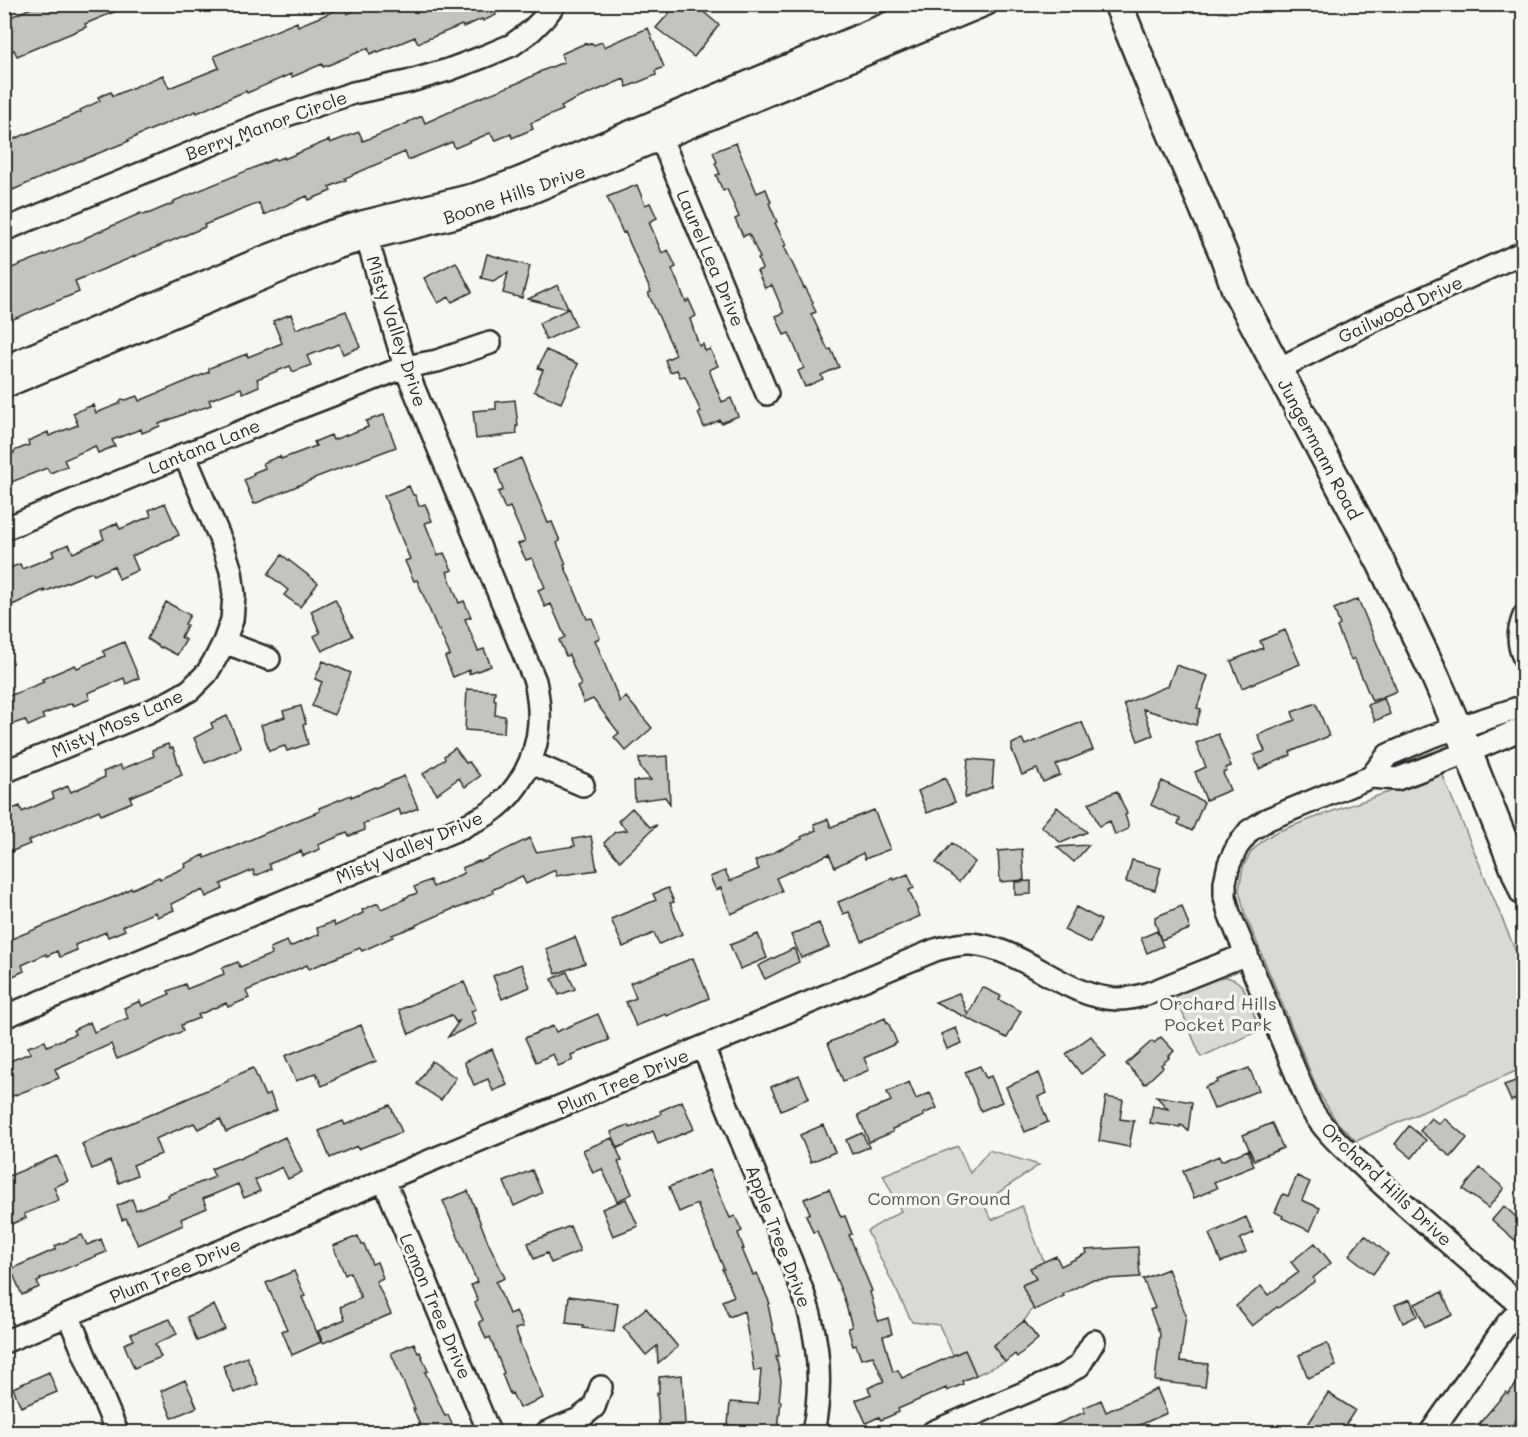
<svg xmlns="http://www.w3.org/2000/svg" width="1528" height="1437" font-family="Mali,sans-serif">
  <rect width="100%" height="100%" fill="#f6f6f2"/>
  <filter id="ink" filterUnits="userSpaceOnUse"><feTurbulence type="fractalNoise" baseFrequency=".0167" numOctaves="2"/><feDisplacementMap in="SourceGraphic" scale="12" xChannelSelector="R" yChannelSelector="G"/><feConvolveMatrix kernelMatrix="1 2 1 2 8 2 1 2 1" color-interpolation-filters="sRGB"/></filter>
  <g filter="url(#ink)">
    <path fill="#d9d9d5" stroke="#828280" stroke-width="1.5" d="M1442,774L1523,969V1068L1356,1141L1336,1121L1319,1093L1245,914L1239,890L1243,867L1251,852L1263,840L1276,832L1336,810Z
      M1222,976C1232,978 1237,980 1243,987L1260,1030L1201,1057L1175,995Z
      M958,1146L970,1173L989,1150L1039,1165L983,1203L992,1220L1022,1206L1044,1262L1031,1268L1036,1279L1022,1285L1033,1308L1024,1321L1005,1362L976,1375L965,1350L953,1355L939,1325L912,1322L867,1231L901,1211L883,1175Z"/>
    <path fill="#c3c3c0" stroke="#2b2b2b" stroke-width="1.5" d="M40,4H131V5L85,24L86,27L17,56L14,50L4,54V20Z
      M370,4H515L495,13L496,15L483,21L482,19L463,27L462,25L418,43L415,37L378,52L377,51L370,54L368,48L331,64L323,67L322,64L292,77L291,74L247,93L246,91L232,97L197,113L196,111L136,136V137L128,140L129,141L69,165L13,190L4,170V143L81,112L80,110L100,101L98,97L111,92L113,96L163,75L169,88L219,68L214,56L297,22L298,26L344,7L347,14Z
      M677,4H694L719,25L694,57L656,28Z
      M648,28L664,67L655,71L656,75L627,87L624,79L572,101L561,107L563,110L531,123L533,129L512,138L511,134L496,140L490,133L455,148L452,142L408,160L405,152L345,178L346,180L329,187L331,191L309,200L307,196L264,215L259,203L204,225L205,227L75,281L79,292L4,323V271L85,239V238L141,213L142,215L150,213L174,203V201L275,159L276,160L284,157V159L329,140L330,143L359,132L363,141L408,123V122L422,116L425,123L454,110V108L520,82L539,73V72L564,62L561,54L586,43L587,45L592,43L594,45L602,42L604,47Z
      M736,143L757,193L766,189L771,202L769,203L777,222L775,223L786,245L784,246L804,288L805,287L813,302L812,304L816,312L811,314L828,350L831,349L839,367L821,375L823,379L805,387L798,371L804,368L789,333L784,335L776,316L784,313L772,285L765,288L757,271L762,269L758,259L760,258L749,234L743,236L735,219L739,217L727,189L723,191L716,175L720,174L715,163L717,162L713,152Z
      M637,185L645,205L650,203L657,218L649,222L662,253L668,250L676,267L672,269L686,302L689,300L696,316L690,319L699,346L703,344L705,351L710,349L718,366L709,370L722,402L731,398L738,416L721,423L720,420L704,427L698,413L701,412L685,376L680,377L677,370L670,372L665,360L676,355L648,293L651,292L625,232L623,233L607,197Z
      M487,254L530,266L522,298L503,293L508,273L493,281L481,278Z
      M456,262L472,292L452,302L449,297L438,303L424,278Z
      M558,285L576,326L546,340L539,323L568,309L528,299Z
      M346,311L360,347L343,354L339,344L307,356L311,365L293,372L290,366L257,379L259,386L243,393L241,388L209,400L211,405L195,411L194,410L159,424L160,426L142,433L141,429L112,440L115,446L98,453L95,446L64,460L67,466L50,473L47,468L4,485V457L14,453V451L29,445L28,441L48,432L49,436L78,425L73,413L93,405L96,413L119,404L122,399L126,400L137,396L139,401L209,372V368L247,354L248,357L282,343L273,321L291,314L296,329Z
      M546,350L578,364L561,403L534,391L543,370L538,368Z
      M515,400L518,426H516L517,434L476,439L473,411L496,409V402Z
      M384,415L396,447L314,478V479L254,504L244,480L254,475L253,473L265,468L263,463L280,456L281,459L316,446L314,442L331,435L333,440L368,427L366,421Z
      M521,458L548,523L552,522L560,541L557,543L566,564L564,565L587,619L592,618L600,638L595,640L620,702L626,697L652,728L626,751L614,737L619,733L593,699L584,703L577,687L581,685L569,655L566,656L559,640L565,637L551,604L545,607L538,590L545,587L532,558L526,560L518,544L525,541L510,507L505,509L498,492L503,490L496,469Z
      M409,486L413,495H415L419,506L425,504L432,521L425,523L438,556L444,553L452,570L447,572L459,603L464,601L471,617L465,619L478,651L484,649L491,666L469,674L470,670L453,677L445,657L450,655L439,630H438L417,580L414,581L405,561L410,559L384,496Z
      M165,503L179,535L132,556L138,570L119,579L114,566L94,575L92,572L44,592V590L4,609V570L20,564L22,569L54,556L52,551L69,544L73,553L104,539L101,531L117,523L120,529L151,516L149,510Z
      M282,555L318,583L300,607L284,595L288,590L268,574Z
      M335,599L353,636L322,651L314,636L320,633L311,611Z
      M1358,599L1397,691L1372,701L1354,658L1351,660L1337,627L1340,625L1334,609Z
      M166,602L190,615L185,624L187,625L181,637L186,640L177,655L162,647L161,648L147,639Z
      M1285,630L1300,664L1242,688L1231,661L1263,648L1260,641Z
      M124,642L139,678L126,684L124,678L88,693L90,699L73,706L72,703L42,715L44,719L28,726L25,720L4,727V698L44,682L42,679L75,665L77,668L105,656L103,651Z
      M323,661L351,673L334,715L312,706L322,682L315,679Z
      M1176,665L1208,676L1197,708L1201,709L1196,725L1143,709L1153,735L1138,741L1124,704L1168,686Z
      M467,689L495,691L494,700H496L495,715L505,716L504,733L465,730Z
      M1384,698L1390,714L1375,721L1368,705Z
      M1316,703L1329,736L1290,752L1291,755L1259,769L1254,755L1265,751L1258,735L1295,720L1292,712Z
      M301,706L306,724L303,725L308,744L287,751L285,746L269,751L261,725L285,717L283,711Z
      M227,716L241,748L205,763L194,738L213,728L211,723Z
      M1082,722L1093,750L1056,765L1060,775L1043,782L1037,769L1022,775L1012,750V744L1022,739L1025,745Z
      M1218,734L1231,766L1226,768L1227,771L1223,773L1230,790L1206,800L1195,772L1206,767L1196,743Z
      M168,744L170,748H173L182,775L130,797L132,802L101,815L99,810L28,841L30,844L10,852L8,848L4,850V812L20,806L22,812L54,798L52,793L68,786L71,792L105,777L103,772L120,765L122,769L154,756L152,750Z
      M455,748L466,763L469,762L480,776L465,787L459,778L437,794L423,774L445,759L444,756Z
      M668,756L670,804L665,797L635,801L634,781L651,780L640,767L639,758Z
      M968,759L994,761L992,787L965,798Z
      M404,776L418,808L401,815L399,809L363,824L365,830L349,836L347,833L318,845L320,849L303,856L301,851L269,864L271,869L255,876L253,870L221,884L223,889L206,897L203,890L196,893L195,892L171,904L174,910L157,917L155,912L123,926L125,930L108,937L106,932L75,945L77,950L60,957L57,951L47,956L46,954L22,965L24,971L4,980V942L121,894L131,888L132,889L159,877L160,879L186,867L185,864L204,855L205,858L229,848V849L268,832L320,811L319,808L351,795V797L375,787L376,788Z
      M945,778L955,802L927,813L918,791Z
      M1162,781L1204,802L1192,831L1178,824L1180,819L1151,805Z
      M1117,791L1127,814L1125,815L1128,824V829L1115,835L1110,821L1099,826L1089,803Z
      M1057,807L1087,832L1061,843L1041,826Z
      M632,808L650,827L657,825L620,861L604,843L615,832L627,830L618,821Z
      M874,810L890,849L865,859L863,853L835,867L829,854L776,878L782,891L731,914L721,888L716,890L710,877L725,871L730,881L759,869L755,861L802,839L801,837L816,830L814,824L828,819L831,827Z
      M591,836L597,870L556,876L555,870L526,884L522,876L492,890L493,893L456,909L455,908L416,925V926L392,935L393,937L362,951L360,948L309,969L307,965L246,991L249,998L228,1007L226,1003L198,1015L199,1018L181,1025L183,1031L117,1059L111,1044L55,1069L59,1078L5,1099V1063L30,1053L28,1047L45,1041L47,1046L75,1034L73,1030L90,1022L94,1032L128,1018L124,1008L140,1001L142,1006L170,994L168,991L185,984L187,989L224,974L222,968L238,962L240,967L272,954L270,948L287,941L290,947L319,934L317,928L333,922L335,926L363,913L362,910L378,903L381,909L405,899L404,898L417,893L414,887L430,880L433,887L464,873L462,868L479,861L480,862L530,838L536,852L575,846L573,839Z
      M952,843L975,862L959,882L936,863Z
      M1089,845L1074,862L1057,847Z
      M1022,849L1024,880L1000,882L998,851Z
      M1132,860L1161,868L1155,890L1126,882Z
      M908,874L914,888L909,890L920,916L862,941L849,912L843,914L838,902L877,886V885L893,878L894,880Z
      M1031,881V894L1015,895V882Z
      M668,888L674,902L670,903L682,934L659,944L654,933L623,947L611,919L656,900L653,894Z
      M1182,906L1190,929L1161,940L1155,922V917Z
      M1076,907L1101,920L1090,943L1064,930Z
      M819,923L829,947L801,958L791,935Z
      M1157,931L1163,946L1147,953L1141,938Z
      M758,934L767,958L740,969L730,945Z
      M575,937L585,963L556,974L546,949Z
      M794,948L799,962L765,979L758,966Z
      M693,958L709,998L667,1016L666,1014L636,1026L626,1002L636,998L630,983Z
      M521,964L530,987L502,999L493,976Z
      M567,972L575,989L559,995L552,979Z
      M464,982L476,1009L471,1011L476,1024L448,1037L459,1021L456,1022L451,1015L409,1034L399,1010Z
      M982,987L1001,996L999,1000L1021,1011L1007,1038L935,1002L959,993L968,1015Z
      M598,1014L609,1040L571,1055L573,1060L558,1066L553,1054L536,1062L525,1038L553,1026L556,1032Z
      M885,1018L887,1023L888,1022L897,1043L864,1058L869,1070L843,1081L828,1043Z
      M361,1025L376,1061L336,1078V1079L322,1086L316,1073L296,1081L285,1056Z
      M956,1028L962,1043L947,1049L941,1034Z
      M1091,1036L1106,1056L1081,1074L1066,1054Z
      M1161,1037L1174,1051L1168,1057L1169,1058L1161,1065L1163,1067L1145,1084L1126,1064L1152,1041L1154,1043Z
      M492,1049L507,1085L493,1091L488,1079L474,1085L464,1062Z
      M432,1061L456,1078L441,1100L417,1084Z
      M980,1066L986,1078L991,1076L1002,1102L981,1111L965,1072Z
      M253,1068L265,1096L270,1094L277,1110L226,1132L220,1119L198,1129L194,1123L155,1139L161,1154L133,1165L137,1175L119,1183L110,1161L92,1169L82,1144L228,1081V1079Z
      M1249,1068L1259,1090L1214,1109L1205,1087L1218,1082L1217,1080Z
      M1039,1073L1047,1093L1038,1097L1048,1122L1025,1132L1006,1087Z
      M799,1075L809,1098L781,1110L771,1087Z
      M1524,1078V1095L1511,1101L1504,1085Z
      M909,1082L916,1099L930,1093L937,1108L923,1114L924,1116L892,1129L893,1132L869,1142L858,1115L891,1101L887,1092Z
      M1156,1096L1192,1102L1188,1131L1183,1126L1180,1125V1127L1150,1123L1153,1106L1168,1109Z
      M1106,1097L1123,1100L1120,1119L1134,1121L1129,1147L1099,1141Z
      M682,1101L694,1129L658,1144L653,1131L618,1148L611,1132L628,1125L630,1128L661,1114L660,1111Z
      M390,1105L402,1132L358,1149L357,1146L330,1158L319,1131L343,1121L345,1125Z
      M1431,1118L1439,1124L1444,1118L1467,1138L1451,1157L1420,1131Z
      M1272,1123L1283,1148L1254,1160L1243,1135Z
      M823,1125L835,1152L811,1162L800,1135Z
      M1409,1126L1426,1140L1412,1158L1395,1144Z
      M862,1133L869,1147L852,1154L846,1140Z
      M285,1137L302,1172L288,1179L282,1167L255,1180L260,1191L244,1198L238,1184L203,1199L207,1208L181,1219L183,1225L138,1245L126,1218L122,1220L117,1206L132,1199L136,1210L169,1197L168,1195L215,1177L211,1169L238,1158L239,1159Z
      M612,1138L622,1161L618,1162L632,1194L617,1201L602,1169L593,1173L583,1150Z
      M1248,1150L1254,1166L1214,1182L1217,1188L1194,1198L1183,1171L1219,1156L1221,1161Z
      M57,1156L68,1181L54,1187L59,1200L24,1214L26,1218L4,1227V1178Z
      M1480,1168L1504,1188L1488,1208L1463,1189Z
      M532,1170L542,1193L514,1206L504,1182Z
      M709,1170L730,1218L735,1216L742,1231L738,1233L744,1249H742L753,1275L757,1273L770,1304L768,1305L774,1334H775L779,1356H776L781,1380L779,1401H781L778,1429L728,1425L730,1402L758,1404L761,1370L754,1371L744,1311L729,1317L722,1301L734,1296L722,1269H724L697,1204L679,1212L669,1187Z
      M1297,1176L1310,1182L1302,1200L1320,1208L1310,1231L1282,1218L1283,1216L1275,1212L1283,1194L1288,1196Z
      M829,1189L841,1217L845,1216L852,1234L849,1235L872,1291L870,1292L878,1321L888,1318L892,1334L883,1336L893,1372L898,1370L902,1378L965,1350L976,1375L962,1381L963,1384L947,1391L946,1388L898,1409L899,1412L881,1420L879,1417L866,1423L856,1400L871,1394L868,1388L884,1381L873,1356L861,1359L856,1345L853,1346L848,1328L852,1327L844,1298L817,1231L813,1232L806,1215L810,1213L804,1199Z
      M468,1191L488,1242L505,1278L496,1282L509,1314L516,1311L523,1327L515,1329L520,1341H519L543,1398L519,1408L512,1393L510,1394L502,1374L504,1373L490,1337L486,1339L479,1322L483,1320L475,1303L478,1301L471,1285L477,1282L443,1201Z
      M626,1199L638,1226L613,1236L602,1209Z
      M1504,1206L1524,1224V1248L1492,1220Z
      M1246,1217L1253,1233L1240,1239L1246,1252L1221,1262L1209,1234Z
      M570,1226L580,1251L551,1263L547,1253L534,1259L528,1243Z
      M82,1235L87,1245L101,1239L106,1252L40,1279L41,1280L37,1282L39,1287L22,1295L11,1269L56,1249L55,1246Z
      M1365,1235L1388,1254L1373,1274L1349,1255Z
      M358,1236L362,1245L364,1244L372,1264L377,1262L383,1278L376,1281L391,1314L323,1343L318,1331L345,1319L340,1307L361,1298L350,1272L345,1275L333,1246Z
      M1315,1243L1331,1263L1313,1278L1315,1281L1278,1308L1277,1307L1252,1326L1236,1306L1261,1286L1268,1295L1299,1272L1291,1262Z
      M1138,1247L1140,1277L1091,1280L1063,1294L1064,1296L1034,1310L1022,1285L1036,1279L1030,1268L1056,1256L1061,1266L1087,1253L1086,1250Z
      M1168,1269L1186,1315L1180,1361L1208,1364L1205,1387L1155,1381L1160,1334L1150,1310L1155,1308L1143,1279Z
      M294,1271L305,1296L302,1297L321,1342L292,1355L282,1331L287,1329L266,1283Z
      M1442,1292L1452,1315L1425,1327L1415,1304Z
      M569,1296L618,1303L614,1332L583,1328V1325L566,1323Z
      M1410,1299L1417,1316L1403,1323L1395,1305Z
      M214,1305L225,1329L197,1341L187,1317Z
      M646,1308L678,1347L658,1363L657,1346L646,1355L623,1327Z
      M170,1319L177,1334L155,1344L161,1357L134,1368L124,1344L134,1340L131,1334Z
      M1024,1321L1038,1339L1017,1357L1015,1354L1005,1362L993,1346Z
      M414,1343L418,1353L420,1352L428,1371L425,1372L445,1416L448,1415L456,1432H423L413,1409H415L391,1353Z
      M1327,1343L1336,1366L1308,1378L1299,1355Z
      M247,1357L258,1384L234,1393L223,1366Z
      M49,1372L57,1392L21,1407L13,1388Z
      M682,1375L685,1424L659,1425L657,1393H659V1377Z
      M1524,1375V1412L1506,1432H1486L1478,1425L1506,1392L1508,1394Z
      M185,1380L197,1407L172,1418L161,1391Z
      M1157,1389L1167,1413L1124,1432H1123L1120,1425L1104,1432H1038L1085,1412L1083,1408L1101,1400L1106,1412Z
      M1328,1393L1355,1410L1341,1432H1303Z"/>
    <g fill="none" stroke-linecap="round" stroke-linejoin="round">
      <defs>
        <path id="minor" d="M656,126L767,394
          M4,230L266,122L353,93L407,82L448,70L483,57L512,45L531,31L544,18L555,4
          M4,367L262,258L329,232L362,222L476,194L518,179L934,4
          M1278,369L1379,318L1524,252
          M4,387L336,248L367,239L452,218L525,195L987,4
          M4,529L296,409L405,367L437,361L490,343
          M1524,616C1518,631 1517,643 1524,658
          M224,642L269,659
          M530,762L583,785
          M4,772L146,713L171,701L190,690L207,673L217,656L224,642L232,620L234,595L231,571L222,543L184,454
          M1371,777L1388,755L1430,737L1515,709L1524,708
          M4,1017L463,827C471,822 480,819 488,814C518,794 537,758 539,723C540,708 538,695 535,681L405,367L362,222
          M703,1047C725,1100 747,1154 769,1208C783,1243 800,1278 810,1315C820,1353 821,1394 813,1432
          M384,1180L489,1432
          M1523,1307C1471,1262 1418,1218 1368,1171C1346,1150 1325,1133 1310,1107L1229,913L1225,897V882L1229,864L1237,847L1249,831L1268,819L1371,777L1397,779L1468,752L1524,728
          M68,1315L117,1432
          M4,1342L233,1246L384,1180L935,950C947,947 959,943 971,944C1024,948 1065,998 1117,999C1142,999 1164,987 1187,978C1207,970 1227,962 1247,954
          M547,1432L579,1419L594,1407L601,1387
          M933,1432L1061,1377L1079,1366L1094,1341
          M1431,1432L1507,1324L1524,1306"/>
        <path id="major" d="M1118,4L1152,88L1223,253L1236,290L1382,565L1435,676L1468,752L1524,892"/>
      </defs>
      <use href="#minor" stroke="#2b2b2b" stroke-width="26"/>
      <use href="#major" stroke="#2b2b2b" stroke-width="32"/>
      <use href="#minor" stroke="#f6f6f2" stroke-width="21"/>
      <use href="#major" stroke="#f6f6f2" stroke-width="27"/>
    </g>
  </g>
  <g text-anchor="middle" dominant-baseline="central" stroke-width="6" stroke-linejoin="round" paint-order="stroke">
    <g font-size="18" fill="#2b2b2b" stroke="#f6f6f2">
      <text transform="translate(266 125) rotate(-20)">Berry Manor Circle</text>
      <text transform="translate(514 194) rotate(-19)">Boone Hills Drive</text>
      <text transform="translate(711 258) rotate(67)">Laurel Lea Drive</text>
      <text transform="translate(1400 309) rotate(-25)">Gailwood Drive</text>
      <text transform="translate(397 331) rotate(72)">Misty Valley Drive</text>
      <text transform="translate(204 446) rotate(-22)">Lantana Lane</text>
      <text transform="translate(1320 449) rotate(62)">Jungermann Road</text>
      <text transform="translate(117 723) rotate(-24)">Misty Moss Lane</text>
      <text transform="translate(409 847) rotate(-23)">Misty Valley Drive</text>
      <text transform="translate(623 1081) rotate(-23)">Plum Tree Drive</text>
      <text transform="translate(1387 1184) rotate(43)">Orchard Hills Drive</text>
      <text transform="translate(779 1236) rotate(69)">Apple Tree Drive</text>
      <text transform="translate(175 1270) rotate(-23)">Plum Tree Drive</text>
      <text transform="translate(436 1306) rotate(67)">Lemon Tree Drive</text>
    </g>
    <g font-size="18" fill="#565656" stroke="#f6f6f2">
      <text x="1218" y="1003">Orchard Hills<tspan x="1218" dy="21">Pocket Park</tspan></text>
      <text x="939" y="1198">Common Ground</text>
    </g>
  </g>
  <rect width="1528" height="1437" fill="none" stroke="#f6f6f2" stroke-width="24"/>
  <rect x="12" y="12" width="1504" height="1413" fill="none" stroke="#2b2b2b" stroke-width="2" filter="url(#ink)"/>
</svg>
